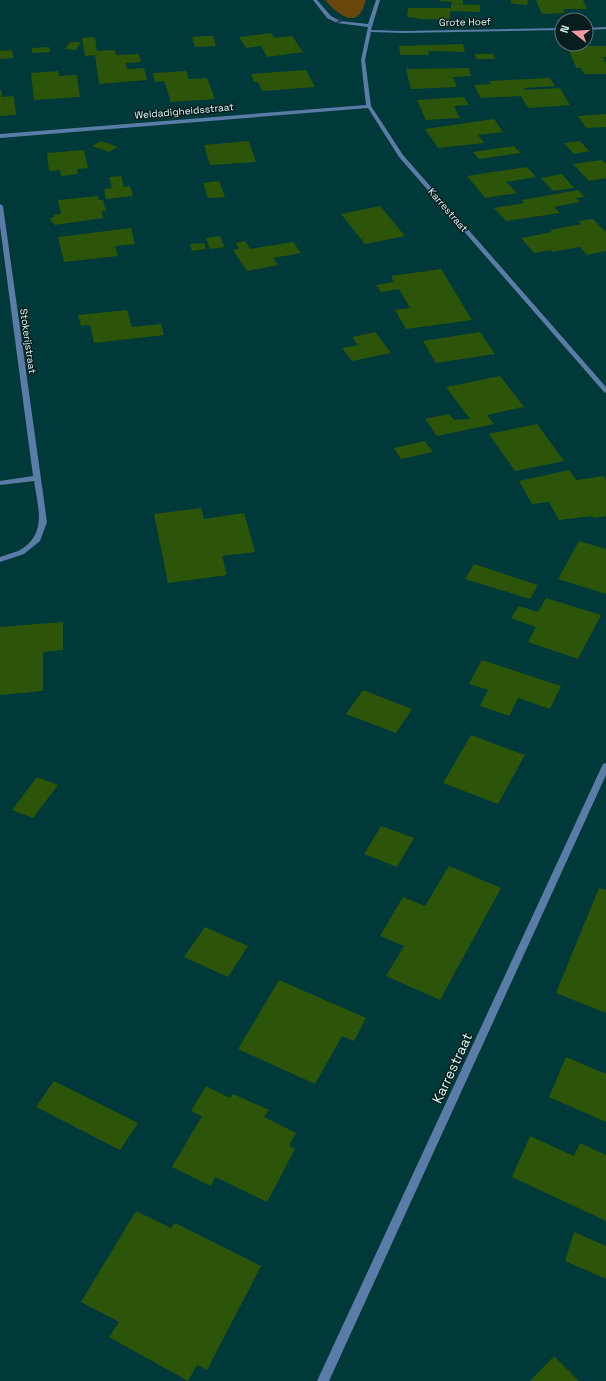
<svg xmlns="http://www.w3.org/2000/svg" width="606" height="1381" font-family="'Space Grotesk',sans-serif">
  <rect width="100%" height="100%" fill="#003939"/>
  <path fill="#6a470c" d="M325,0H366C364,4 364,9 361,12C351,28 332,8 325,0Z"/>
  <path fill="#2d550a" d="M439,0H463V4H452V2L439,1Z
    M511,0H528L527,5L510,3Z
    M536,0H583L587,9H563L565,13L542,14Z
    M451,4L480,5V12L450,11V20L417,19L418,18L407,17L408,8H451Z
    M271,33L274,38L292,36L303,52L267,57L261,46L246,48L239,37Z
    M204,36H213L216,46L195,47L192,37Z
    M95,37L97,51L115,50L116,55L139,54L141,62L126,63L127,69L144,68L147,80L99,84L95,55L85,56L82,38Z
    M70,42H81L76,50L65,49Z
    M463,44L465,52L428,51L429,55H400L399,46Z
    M567,46H606V57H603L606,63V74H584L581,68H576Z
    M49,47L50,52L32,53V48Z
    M12,50L13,58L0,59V51Z
    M475,54H493L495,59H476Z
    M469,68L471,76L453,77L457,87L411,89L406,69Z
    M306,70L315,87L262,91L258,82H254L251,74Z
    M58,71L59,76L77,75L80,97L34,100L31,73Z
    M186,71L189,79L207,78L215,99L171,102L164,81L155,82L153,73Z
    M550,78L555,86L524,88L525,90L560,88L570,105L528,108L521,96L481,98L474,85L490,84L489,81Z
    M1,89L2,97L14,96L16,115L0,116V90Z
    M464,97L469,105L454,106L460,118L426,120L417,100Z
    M606,114V127L586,128L578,116Z
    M494,119L503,132L478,135L484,143L438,148L425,129Z
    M101,141L118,147L109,152L92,146Z
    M249,141L256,162L210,165L204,145Z
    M580,141L589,151L574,154L564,143Z
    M514,146L521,153L479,159L473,152Z
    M84,150L88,168L77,169L78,174L61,176L60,170L49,171L47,153Z
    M602,160L606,164V178L589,181L573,164Z
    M527,167L536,177L506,182L517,193L485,198L467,176Z
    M562,174L574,188L553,191L541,178Z
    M121,176L124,187L130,186L133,196L106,199L104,189L112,188L109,177Z
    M219,181L225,197L208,198L203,183Z
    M578,190L585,197L576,198L580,202L554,207L560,213L506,221L494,208L524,203L522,200Z
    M98,196L99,200H103L106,211H102L103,218L55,225L52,222L50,218L54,217L53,215L61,214L58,200Z
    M380,206L405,236L365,244L341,214Z
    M593,219L606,232V251L587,255L580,247L552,252L551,250L534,253L521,238L552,232L550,230L581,224L578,221Z
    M131,228L135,244L115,246L118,256L64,262L58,237Z
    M220,236L224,247L210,249L206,238Z
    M245,241L250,249L293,242L301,253L273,258L278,265L247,271L233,250L239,249L236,243Z
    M204,243L206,249L192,251L190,244Z
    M441,269L472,320L406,329L395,310L410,308L399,289L381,292L376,285L394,282L391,276Z
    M127,310L132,327L161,324L164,335L94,343L90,325L81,326L78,315Z
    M375,332L391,353L352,361L342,348L358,345L352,337Z
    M480,332L495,354L436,363L423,341Z
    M500,376L524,407L487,415L494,424L437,436L425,419L449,414L454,420L470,419L446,387Z
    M537,424L564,461L515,471L489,434Z
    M425,441L433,452L401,459L394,448Z
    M569,470L576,480L604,476L606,482V516L594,518L592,516L559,520L549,502L532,504L519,481Z
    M201,508L204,519L244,513L255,552L222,556L227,575L168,583L154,514Z
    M579,541L606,549V594L558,579Z
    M474,564L538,585L530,599L465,579Z
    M546,598L601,615L578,659L528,642L536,627L511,618L519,606L538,612Z
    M63,622V650L43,652V691L0,695V627Z
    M482,660L561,686L550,709L518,698L509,716L480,706L488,690L469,684Z
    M363,690L412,709L396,733L346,714Z
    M471,735L525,755L498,804L443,783Z
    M37,777L58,785L33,818L12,810Z
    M381,826L414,838L397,867L364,854Z
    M449,866L501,888L440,1000L386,976L404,946L380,936L403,897L425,906Z
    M599,888L606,890V1013L556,993Z
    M205,927L248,946L228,977L184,957Z
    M279,980L366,1018L354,1041L342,1036L315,1084L238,1049Z
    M566,1057L606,1074V1122L549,1097Z
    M54,1081L138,1123L120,1150L36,1107Z
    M206,1086L230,1098L233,1094L269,1110L264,1117L296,1133L289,1146L295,1149L267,1202L215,1177L211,1186L172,1167L202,1116L191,1111Z
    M530,1136L574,1156L580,1143L606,1155V1221L512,1177Z
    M136,1211L171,1228L175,1223L261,1266L207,1370L197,1365L188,1381L109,1337L119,1322L81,1302Z
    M574,1232L606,1246V1279L565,1261Z
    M554,1356L579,1381H530Z"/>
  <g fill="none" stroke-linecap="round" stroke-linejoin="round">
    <path fill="#5a7ca6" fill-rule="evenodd" d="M313,0H317L331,16L340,21L368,24L376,0H380L371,30L403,31L562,28V30L403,33L371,32L365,60L371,106L403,155L606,387V393L604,392L399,157L368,108L0,138V134L366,105L361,60L368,27L337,23L327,18Z
      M606,27V29L586,30V28Z
      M0,204L3,206L47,522L40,541L24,554L0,562V557C6,555 12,553 18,551C48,535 38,508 34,481L0,485V481L33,476L0,226Z
      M606,763V775L329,1381H317L602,766L603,764Z"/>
  </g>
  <defs><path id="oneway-chevron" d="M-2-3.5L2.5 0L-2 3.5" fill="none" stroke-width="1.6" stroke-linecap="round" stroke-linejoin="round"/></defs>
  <use stroke="#213a46" href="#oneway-chevron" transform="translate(339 20) rotate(18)"/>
  <g text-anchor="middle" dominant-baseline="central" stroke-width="3" stroke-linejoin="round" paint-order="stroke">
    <g font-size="10" fill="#def8f7" stroke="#081d1d">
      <text transform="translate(465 22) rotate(-1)">Grote Hoef</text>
      <text transform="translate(184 111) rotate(-5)">Weldadigheidsstraat</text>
      <text transform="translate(448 210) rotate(49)">Karrestraat</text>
      <text transform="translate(28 341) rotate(82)">Stokerijstraat</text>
    </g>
    <g font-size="14" fill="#def8f7" stroke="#081d1d">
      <text transform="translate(452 1068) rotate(-65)">Karrestraat</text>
    </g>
  </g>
  <g transform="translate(574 32) rotate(287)"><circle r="19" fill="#081d1d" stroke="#5e7574"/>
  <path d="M0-3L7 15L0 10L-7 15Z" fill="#f49aa2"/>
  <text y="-6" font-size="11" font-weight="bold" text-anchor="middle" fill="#def8f7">N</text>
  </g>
</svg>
